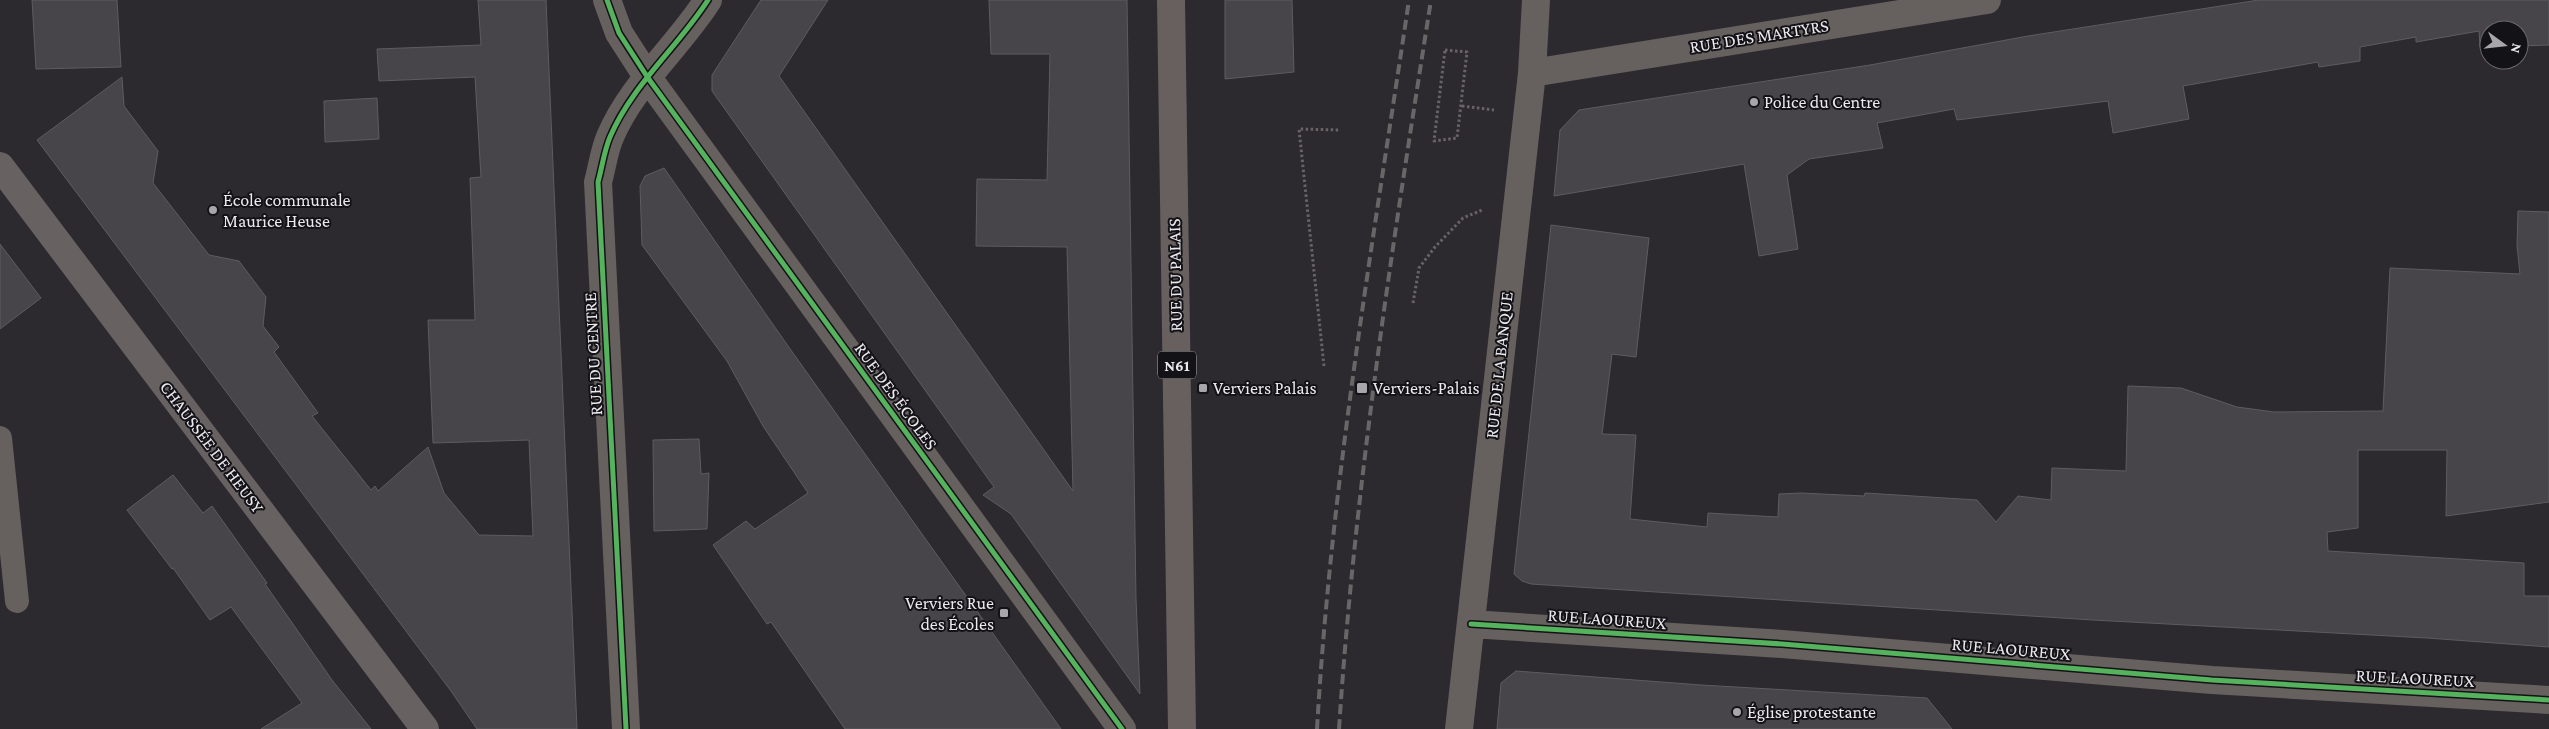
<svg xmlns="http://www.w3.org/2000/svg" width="2549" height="729" font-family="'Crimson Pro',serif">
  <rect width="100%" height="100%" fill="#2c2a2f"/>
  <path fill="#47454a" stroke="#5d5c5f" d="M32,0H117L121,67L36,69Z
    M478,0H546L577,729H477L451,691L37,140L122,77L124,106L158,151L153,183L209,255L239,261L266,297L263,326L279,347L274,352L318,413L312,416L371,490L375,486L378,491L428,447L444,493L479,535L533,536L529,440L433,443L428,320H475L470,178L481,177L475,77L379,81L377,49L481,45Z
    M761,0H828L779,76L1073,491L1067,247L976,246L977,179L1047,180L1050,54H991L989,0H1127L1136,599L1140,694L1011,514L983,495L994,487L712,91V75Z
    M1225,0H1292L1294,72L1225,79Z
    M2259,0H2549V45L2519,46V30H2489V47H2480L2479,31L2416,42V37L2360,47V61L2319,67L2318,62L2183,86L2189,119L2113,133L2108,101L1957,120L1954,109L1877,123L1883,148L1809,159L1787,175L1798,249L1759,256L1744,164L1554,196L1560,130L1579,110L1870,65L2028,36Z
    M377,98L379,139L325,142L324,101Z
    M664,168L788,346L1061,729H845L771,622L767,624L713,545L746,521L755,529L808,493L763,426L727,361L642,245L640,186L645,176Z
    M2518,211L2549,212V502L2446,516L2447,450H2358V528L2327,532L2328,551L2524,563V596H2549V647L2427,638L2093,620L1531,584L1522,581L1514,574L1551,225L1649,238L1636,357L1612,354L1602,434L1636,435L1630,519L1707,527L1708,513L1778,517L1779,494L1801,493L1864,496L1865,493L1977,500L1996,522L2018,496L2051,500L2052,468L2126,471L2128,386L2181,388L2237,407L2274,412L2383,411L2390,268L2520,274L2517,246Z
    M0,244L41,298L0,329Z
    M699,439L701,474L709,473L707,529L654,531L653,440Z
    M173,475L203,513L212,506L267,583L265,584L332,680L371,729H261L302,703L231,607L210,620L173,568L172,569L127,510Z
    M1516,671L1701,685L1927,698L1952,729H1497L1501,683Z"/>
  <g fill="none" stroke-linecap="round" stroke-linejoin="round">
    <path stroke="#686365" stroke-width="3" stroke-dasharray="2.5 2.5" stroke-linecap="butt" d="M1445,50L1467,52L1457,138L1434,141Z
      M1462,106L1494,110
      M1413,303L1419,268L1435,247L1463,218L1482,210
      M1324,366L1299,129L1339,130"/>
    <path stroke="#66605e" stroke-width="24" d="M0,438L17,601"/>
    <path stroke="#66605e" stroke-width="28" d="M607,0L619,33L648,78L1122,729
      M1532,73L1987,0
      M1471,624L1782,644L2212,680L2549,700
      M626,729L598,182C602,168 604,151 610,137C632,85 678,47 708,0
      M1459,729L1532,73L1536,0"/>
    <path stroke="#686161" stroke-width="28" d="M0,166L425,729"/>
    <path stroke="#67605f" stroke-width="28" d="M1171,0L1182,729"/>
    <path stroke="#686666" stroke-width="4" stroke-dasharray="10 5" stroke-linecap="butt" d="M1317,729C1331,484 1373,242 1409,0
      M1339,729C1355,484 1393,242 1431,0"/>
    <defs>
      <path id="cycleway" d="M607,0L619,33L648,78L1122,729
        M1471,624L1782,644L2212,680L2549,700
        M626,729L598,182C602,168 604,151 610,137C632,85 678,47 708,0"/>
    </defs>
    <use href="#cycleway" stroke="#131216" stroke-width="8"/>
    <use href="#cycleway" stroke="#56b35d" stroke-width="5"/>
  </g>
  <g fill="#a8a6ab" stroke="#131216" stroke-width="2">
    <circle cx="1754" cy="102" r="5"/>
    <circle cx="213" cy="210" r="5"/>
    <rect x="1198" y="383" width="10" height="10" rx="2.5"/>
    <rect x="1356" y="382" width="12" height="12" rx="2.5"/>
    <rect x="999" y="608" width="10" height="10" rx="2.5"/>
    <circle cx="1737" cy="712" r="5"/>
  </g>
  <g text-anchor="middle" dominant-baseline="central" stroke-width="4" stroke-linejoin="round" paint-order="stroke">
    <rect fill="#131216" stroke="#aaa8ad" stroke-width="1" x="1158" y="351.5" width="38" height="27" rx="4"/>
    <g font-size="16" font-weight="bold" fill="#ebe8ee">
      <text x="1177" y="365">N61</text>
    </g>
    <g font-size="18" fill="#ebe8ee" stroke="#131216">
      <text transform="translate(1759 36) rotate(-9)">RUE DES MARTYRS</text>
      <text transform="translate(1175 275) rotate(-91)">RUE DU PALAIS</text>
      <text transform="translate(593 354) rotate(-93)">RUE DU CENTRE</text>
      <text transform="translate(1499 365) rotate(-84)">RUE DE LA BANQUE</text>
      <text transform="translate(896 396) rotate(54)">RUE DES ÉCOLES</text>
      <text transform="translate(212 447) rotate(53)">CHAUSSÉE DE HEUSY</text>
      <text transform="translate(1607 619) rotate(4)">RUE LAOUREUX</text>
      <text transform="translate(2011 649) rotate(5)">RUE LAOUREUX</text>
      <text transform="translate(2415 678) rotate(3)">RUE LAOUREUX</text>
    </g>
    <g font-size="18" fill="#ebe8ee" stroke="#131216" text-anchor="start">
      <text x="1764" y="102">Police du Centre</text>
      <text x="223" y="200">École communale<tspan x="223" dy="21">Maurice Heuse</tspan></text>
      <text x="1213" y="388">Verviers Palais</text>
      <text x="1373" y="388">Verviers-Palais</text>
      <text x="994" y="603" text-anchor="end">Verviers Rue<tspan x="994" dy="21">des Écoles</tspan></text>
      <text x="1747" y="712">Église protestante</text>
    </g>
  </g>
  <g transform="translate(2504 45) rotate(105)"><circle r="24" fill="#131216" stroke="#69686c"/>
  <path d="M0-4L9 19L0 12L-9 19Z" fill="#a8a6ab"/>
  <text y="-8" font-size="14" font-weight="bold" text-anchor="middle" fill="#ebe8ee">N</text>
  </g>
</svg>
